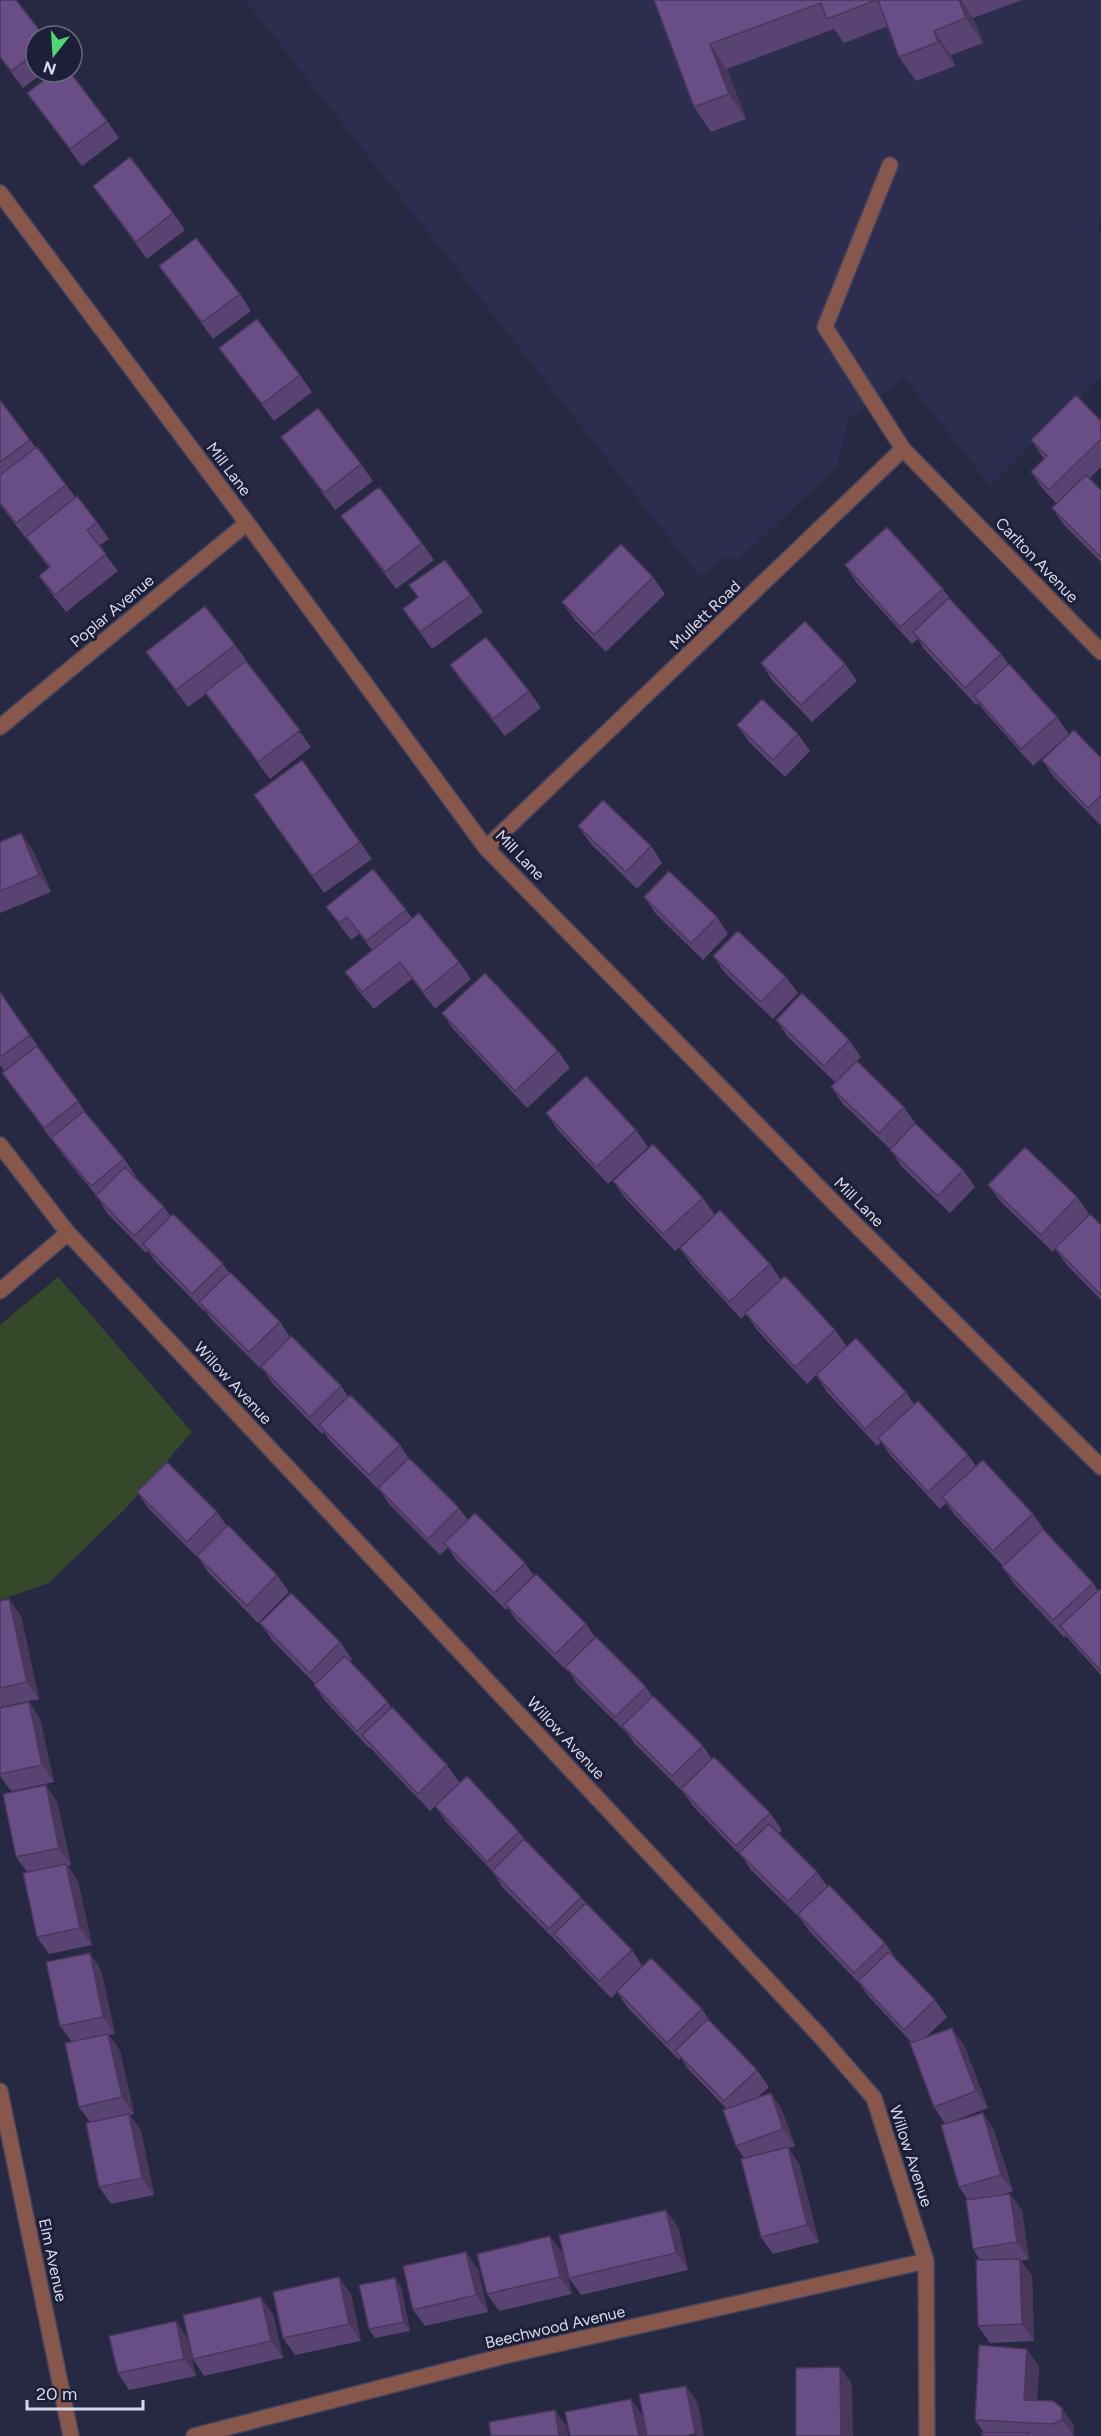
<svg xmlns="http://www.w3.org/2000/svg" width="1101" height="2436" font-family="Figtree,sans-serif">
  <rect width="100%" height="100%" fill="#272842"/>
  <path fill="#2d2e4f" d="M245,0H1101V217L1098,230L1101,234V376L990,486L904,377L848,420L837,466L739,560L724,557L700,577Z"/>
  <path fill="#35492a" d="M58,1277L192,1432L125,1509L49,1583L0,1600V1325Z"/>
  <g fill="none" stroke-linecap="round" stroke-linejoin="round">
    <defs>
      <path id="lane" d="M890,165L825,327L903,449"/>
      <path id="street" d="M0,193L247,523L486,848L848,1217L1101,1467
        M0,727L247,523
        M486,848L903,449L1101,652
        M0,1145L68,1233L821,2037L874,2098L926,2261L927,2436
        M0,1291L68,1233
        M0,2091L71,2436
        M194,2436L504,2356L926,2261"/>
    </defs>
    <use href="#lane" stroke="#43445d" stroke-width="18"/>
    <use href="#street" stroke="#43445d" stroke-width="18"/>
    <use href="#lane" stroke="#87574b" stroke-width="15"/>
    <use href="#street" stroke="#87574b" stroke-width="15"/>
  </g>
  <path fill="#594372" d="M0,0L36,36V72H44L23,88L0,58Z
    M654,0H1022L973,18L983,43L951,55L955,66L916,81L899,57L888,26L844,43L834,29L727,69L746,119L711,132L694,107Z
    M27,93L107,121L119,138L82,166Z
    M93,186L173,213L185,230L147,259Z
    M159,266L240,294L251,311L213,339Z
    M219,348L300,375L312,392L274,421Z
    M0,400L36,448L66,485L75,497L97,522L109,539L99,546L118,571L66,612L51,593L39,576L49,568L0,505Z
    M1101,421V467L1090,478L1101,490V562L1064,525L1052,508L1057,504L1043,489L1031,472L1044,459L1031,440Z
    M281,437L361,464L373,481L335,510Z
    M341,516L422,543L434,560L396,589Z
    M845,565L943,589L953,602L1001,654L1009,665L1057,717L1069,734L1033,766L986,713L978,703L976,705L924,649L918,639L912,644L856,582Z
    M653,577L665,594L606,652L574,619L562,602Z
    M471,595L483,612L432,649L403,609Z
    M235,645L311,747L270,779L206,694L188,707L146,652Z
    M761,663L845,664L857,681L812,722L772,680Z
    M450,665L529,691L541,708L505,736L462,682Z
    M737,725L798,734L810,751L785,777L749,742Z
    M1101,758V824L1100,825L1054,777L1042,760Z
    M302,760L372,859L324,893L254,795Z
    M578,826L651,846L662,863L637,889L590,843Z
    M0,842L33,850L51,892L0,913Z
    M644,897L717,917L728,934L703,960L656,914Z
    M326,907L406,910L412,918L459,962L471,979L435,1009L412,979L374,1009L357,989L345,972L372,950L359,934L351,940Z
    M713,956L786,977L798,993L773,1019L725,973Z
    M0,992L42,1052V1053L90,1118L124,1159L136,1176L135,1177L164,1207L171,1217L223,1264L229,1273L280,1322L290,1337L341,1386L348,1396L400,1445L409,1459L459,1508L468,1520L525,1563L534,1576L586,1624L595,1637L646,1687L652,1696L703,1746L712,1759L770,1813L782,1830L779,1833L817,1872L827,1886L885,1943L897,1960L935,2000L947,2017L925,2038L964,2045L988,2108L945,2124L934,2107L912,2043L870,1998L858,1982L809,1931L800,1918L751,1870L743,1858L693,1806L682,1791L634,1743L627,1733L577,1684L568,1670L567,1671L517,1621L508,1608L506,1610L456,1560L448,1548L440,1555L390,1505L381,1492L331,1442L324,1432L322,1434L273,1384L262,1368L261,1369L211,1319L205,1310L204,1311L155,1261L148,1251L146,1253L107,1213L96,1195L63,1155L2,1073L4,1071L0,1065Z
    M442,1013L558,1051L570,1068L527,1108L454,1030Z
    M776,1020L849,1040L861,1057L857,1061L904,1107L915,1123L963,1170L975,1187L950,1213L902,1167L890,1149L843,1104L831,1087L835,1082L788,1037Z
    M546,1113L636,1130L648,1147L608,1184L558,1130Z
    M613,1181L703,1198L715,1215L675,1251L625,1198Z
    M988,1185L1077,1197L1089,1214L1079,1224L1101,1225V1300L1067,1265L1055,1249L1053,1252L1000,1201Z
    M680,1248L770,1264L781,1280L835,1330L847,1347L906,1392L914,1404L968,1455L976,1466L1033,1514L1045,1531L1093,1583L1098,1591L1101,1590V1675L1072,1643L1066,1636L1064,1637L1014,1584L1003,1566L954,1514L946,1503L940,1509L890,1455L881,1442L877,1446L827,1392L816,1375L807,1384L757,1330L746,1314L741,1319L691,1264Z
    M137,1492L217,1512L227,1526L277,1575L289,1592L258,1623L209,1573L199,1559L149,1509Z
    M9,1599L21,1616L39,1699L0,1707V1601Z
    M260,1623L340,1642L352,1659L350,1662L388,1702L391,1708L447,1765L459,1782L519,1832L524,1839L632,1950L642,1966L702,2009L710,2022L757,2070L769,2087L757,2098L782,2110L795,2146L789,2148L799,2164L819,2242L773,2254L761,2237L744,2158L736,2146L727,2109L687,2068L681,2058L679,2060L628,2008L617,1992L611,1998L566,1951L562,1946H561L503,1888L493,1872L447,1823L435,1806L430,1811L374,1752L370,1747L369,1748L326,1702L314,1685L315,1684L272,1640Z
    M29,1702L40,1719L54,1782L11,1791L0,1776V1708Z
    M57,1802L71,1865L68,1866L78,1881L92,1945L49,1954L37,1937L27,1872L16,1857Z
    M101,1970L115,2034L109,2035L120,2051L134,2114L130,2115L141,2131L154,2195L111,2204L99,2187L90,2122L79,2107L72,2042L60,2026Z
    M994,2130L1013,2191L999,2196L1010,2194L1022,2211L1029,2259L1021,2261L1032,2276L1034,2341L990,2343L978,2326L980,2260L973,2249L968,2200L959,2187Z
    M678,2227L688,2270L581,2295L569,2278Z
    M562,2252L572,2294L499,2311L487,2294Z
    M478,2269L488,2312L425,2326L413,2310Z
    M401,2287L410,2331L375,2338L369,2329Z
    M351,2294L361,2341L295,2355L283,2338Z
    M273,2314L283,2358L204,2376L193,2359Z
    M176,2321L187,2338L196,2376L129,2390L118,2373Z
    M1039,2366L1037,2401L1074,2425V2436H982L984,2433L975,2420Z"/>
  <path fill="#49375c" d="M959,0H961L973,18L983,43L966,18Z
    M934,31L951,55L955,66L938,42Z
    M710,44L727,69L746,119L729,94Z
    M21,833L33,850L51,892L39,875Z
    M9,1599L21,1616L39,1699L27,1682Z
    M29,1702L40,1719L54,1782L42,1765Z
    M46,1785L57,1802L71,1865L59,1848Z
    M66,1864L78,1881L92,1945L80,1928Z
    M90,1953L101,1970L115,2034L103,2017Z
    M952,2028L964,2045L988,2108L976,2091Z
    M108,2034L120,2051L134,2114L122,2097Z
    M771,2093L782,2110L795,2146L783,2129Z
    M983,2113L994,2130L1013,2191L1001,2175Z
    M129,2114L141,2131L154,2195L142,2178Z
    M788,2147L799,2164L819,2242L807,2225Z
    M1010,2194L1022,2211L1029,2259L1017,2242Z
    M666,2210L678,2227L688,2270L676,2253Z
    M550,2236L562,2252L572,2294L560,2277Z
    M466,2252L478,2269L488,2312L476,2295Z
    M1020,2259L1032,2276L1034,2341L1022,2324Z
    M339,2277L351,2294L361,2341L349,2324Z
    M395,2278L401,2287L410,2331L404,2322Z
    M261,2297L273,2314L283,2358L271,2341Z
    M176,2321L187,2338L196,2376L184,2359Z
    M1027,2349L1039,2366L1036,2417L1024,2400Z
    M840,2367L852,2384L853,2436H841Z
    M686,2386L698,2403L704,2436H697L695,2434Z
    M631,2399L643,2416L647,2436H639Z
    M1062,2408L1074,2425V2436L1062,2420Z
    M555,2410L567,2427L568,2436H559Z"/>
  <path fill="#684e84" stroke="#49375c" stroke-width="1.5" d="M0,0H16L44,36H36V52L11,71L0,57Z
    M654,0H876L827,19L821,3L710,44L729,94L694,107Z
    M878,0H959L966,18L934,31L938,42L899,57Z
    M55,72H70L107,121L70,149L27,93Z
    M130,157L173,213L136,242L93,186Z
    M196,238L240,294L202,322L159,266Z
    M257,319L300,375L262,404L219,348Z
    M1076,395L1101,421V439L1049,490L1031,472L1047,456L1031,440Z
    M0,400L30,440L0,462Z
    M318,408L361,464L324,493L281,437Z
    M37,447L66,485L16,523L0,503V475Z
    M1086,475L1101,490V557L1052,508Z
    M379,487L422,543L385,572L341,516Z
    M77,496L97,522L87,530L106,554L55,595L39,576L50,567L26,537Z
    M887,527L943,589L900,627L845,565Z
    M621,544L653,577L594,635L562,602Z
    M445,560L471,595L420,632L403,609L418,597L409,585Z
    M949,598L1001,654L965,688L913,632Z
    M205,606L235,645L176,690L146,652Z
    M805,621L845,664L801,705L761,663Z
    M486,637L529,691L493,719L450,665Z
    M246,661L300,730L258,762L205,692Z
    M1009,664L1057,717L1021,749L974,696Z
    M762,699L798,734L773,760L737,725Z
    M1074,730L1101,758V796L1088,808L1042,760Z
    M302,760L360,842L312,876L254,795Z
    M603,800L651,846L626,872L578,826Z
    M21,833L39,875L0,891V842Z
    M373,869L406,910L366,941L347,917L339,923L326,907Z
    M669,871L717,917L691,943L644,897Z
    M419,913L459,962L423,992L400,962L362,992L345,972Z
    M738,931L786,977L761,1002L713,956Z
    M485,973L558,1051L515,1091L442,1013Z
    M0,992L30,1035L0,1057Z
    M802,993L849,1040L824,1066L776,1020Z
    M37,1046L78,1101L44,1128L2,1073Z
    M857,1061L904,1107L879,1133L831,1087Z
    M586,1076L636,1130L596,1167L546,1113Z
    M84,1111L124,1159L91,1186L51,1138Z
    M915,1123L963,1170L938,1196L890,1150Z
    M653,1144L703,1198L663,1234L613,1181Z
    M1025,1147L1077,1197L1041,1235L988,1185Z
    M125,1167L164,1207L134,1236L96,1196Z
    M720,1210L770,1264L729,1302L680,1248Z
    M173,1214L223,1264L192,1294L143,1244Z
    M1090,1214L1101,1225V1295L1055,1248Z
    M230,1272L280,1322L249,1352L199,1302Z
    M785,1276L835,1330L795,1367L745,1313Z
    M291,1336L341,1386L310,1417L261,1367Z
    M856,1338L906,1392L865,1429L816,1375Z
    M350,1395L400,1445L369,1475L319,1425Z
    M918,1401L968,1455L928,1492L878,1438Z
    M409,1458L459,1508L428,1539L378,1488Z
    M983,1460L1033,1514L993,1551L942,1497Z
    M167,1462L217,1512L187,1542L137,1492Z
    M475,1513L525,1563L494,1593L444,1543Z
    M228,1525L277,1575L247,1606L197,1556Z
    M1043,1529L1093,1583L1053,1620L1002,1567Z
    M536,1574L586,1624L555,1654L505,1604Z
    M1100,1589L1101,1590V1671L1060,1626Z
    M291,1593L340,1642L310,1673L260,1623Z
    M9,1599L27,1682L0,1688V1601Z
    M596,1637L646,1687L615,1717L565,1667Z
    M345,1656L388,1702L357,1731L314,1685Z
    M653,1696L703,1746L672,1776L622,1726Z
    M29,1702L42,1765L0,1774V1708Z
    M392,1707L447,1765L418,1794L362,1735Z
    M714,1757L770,1813L736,1846L681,1789Z
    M467,1776L519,1832L487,1862L435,1806Z
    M46,1785L59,1848L16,1857L3,1794Z
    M769,1824L817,1872L788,1901L739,1853Z
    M524,1839L581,1897L549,1929L492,1871Z
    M66,1864L80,1928L37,1937L23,1873Z
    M829,1885L885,1943L854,1973L798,1914Z
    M586,1903L632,1950L599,1981L554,1934Z
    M889,1952L935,2000L904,2030L858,1981Z
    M90,1953L103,2017L60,2026L46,1962Z
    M651,1958L702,2009L667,2043L617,1991Z
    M708,2019L757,2070L724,2101L675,2051Z
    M952,2028L976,2091L934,2107L910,2043Z
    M108,2034L122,2097L79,2107L65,2043Z
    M771,2093L783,2129L736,2146L723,2110Z
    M983,2113L1001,2175L959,2187L941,2125Z
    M129,2114L142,2178L99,2187L86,2123Z
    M788,2147L807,2225L761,2237L741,2159Z
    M1010,2194L1017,2242L973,2249L966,2200Z
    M666,2210L676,2253L569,2278L559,2235Z
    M550,2236L560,2277L487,2294L477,2254Z
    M466,2252L476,2295L413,2310L403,2266Z
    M1020,2259L1022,2324L978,2326L976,2260Z
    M339,2277L349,2324L283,2338L273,2292Z
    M395,2278L404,2322L369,2329L359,2285Z
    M261,2297L271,2341L193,2359L183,2315Z
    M176,2321L184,2359L118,2373L109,2336Z
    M979,2345L1027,2349L1024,2400L1053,2401L1062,2408V2420L1052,2424L975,2420Z
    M840,2367L841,2436H796V2368Z
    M686,2386L695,2434L685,2436H647L639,2394Z
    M631,2399L639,2436H570L565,2412Z
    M555,2410L559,2436H491L489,2422Z
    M982,2433H1028L1027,2436H982Z"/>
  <g text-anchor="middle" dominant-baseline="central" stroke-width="6" stroke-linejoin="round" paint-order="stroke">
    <g font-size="16" fill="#d7d9ea" stroke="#1d1e38">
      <text transform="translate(229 469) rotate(53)">Mill Lane</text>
      <text transform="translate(1037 560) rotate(46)">Carlton Avenue</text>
      <text transform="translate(112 611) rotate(-40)">Poplar Avenue</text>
      <text transform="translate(705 615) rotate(-44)">Mullett Road</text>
      <text transform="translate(520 855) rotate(46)">Mill Lane</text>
      <text transform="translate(859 1202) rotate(45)">Mill Lane</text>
      <text transform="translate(233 1383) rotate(47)">Willow Avenue</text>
      <text transform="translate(566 1738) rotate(47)">Willow Avenue</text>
      <text transform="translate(911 2156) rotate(72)">Willow Avenue</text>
      <text transform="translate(53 2260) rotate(78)">Elm Avenue</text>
      <text transform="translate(555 2327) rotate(-13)">Beechwood Avenue</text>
    </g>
  </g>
  <g transform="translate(54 54) rotate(197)"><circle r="28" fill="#1d1e38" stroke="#67697f" stroke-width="1.5"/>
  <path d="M0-4.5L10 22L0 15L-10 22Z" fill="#51d674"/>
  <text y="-9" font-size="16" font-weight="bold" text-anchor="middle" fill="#d7d9ea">N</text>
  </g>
  <path d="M27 2400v9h116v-9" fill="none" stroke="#d7d9ea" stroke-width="3"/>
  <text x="36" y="2400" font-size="18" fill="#d7d9ea" stroke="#1d1e38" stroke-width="4.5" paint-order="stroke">20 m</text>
</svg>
